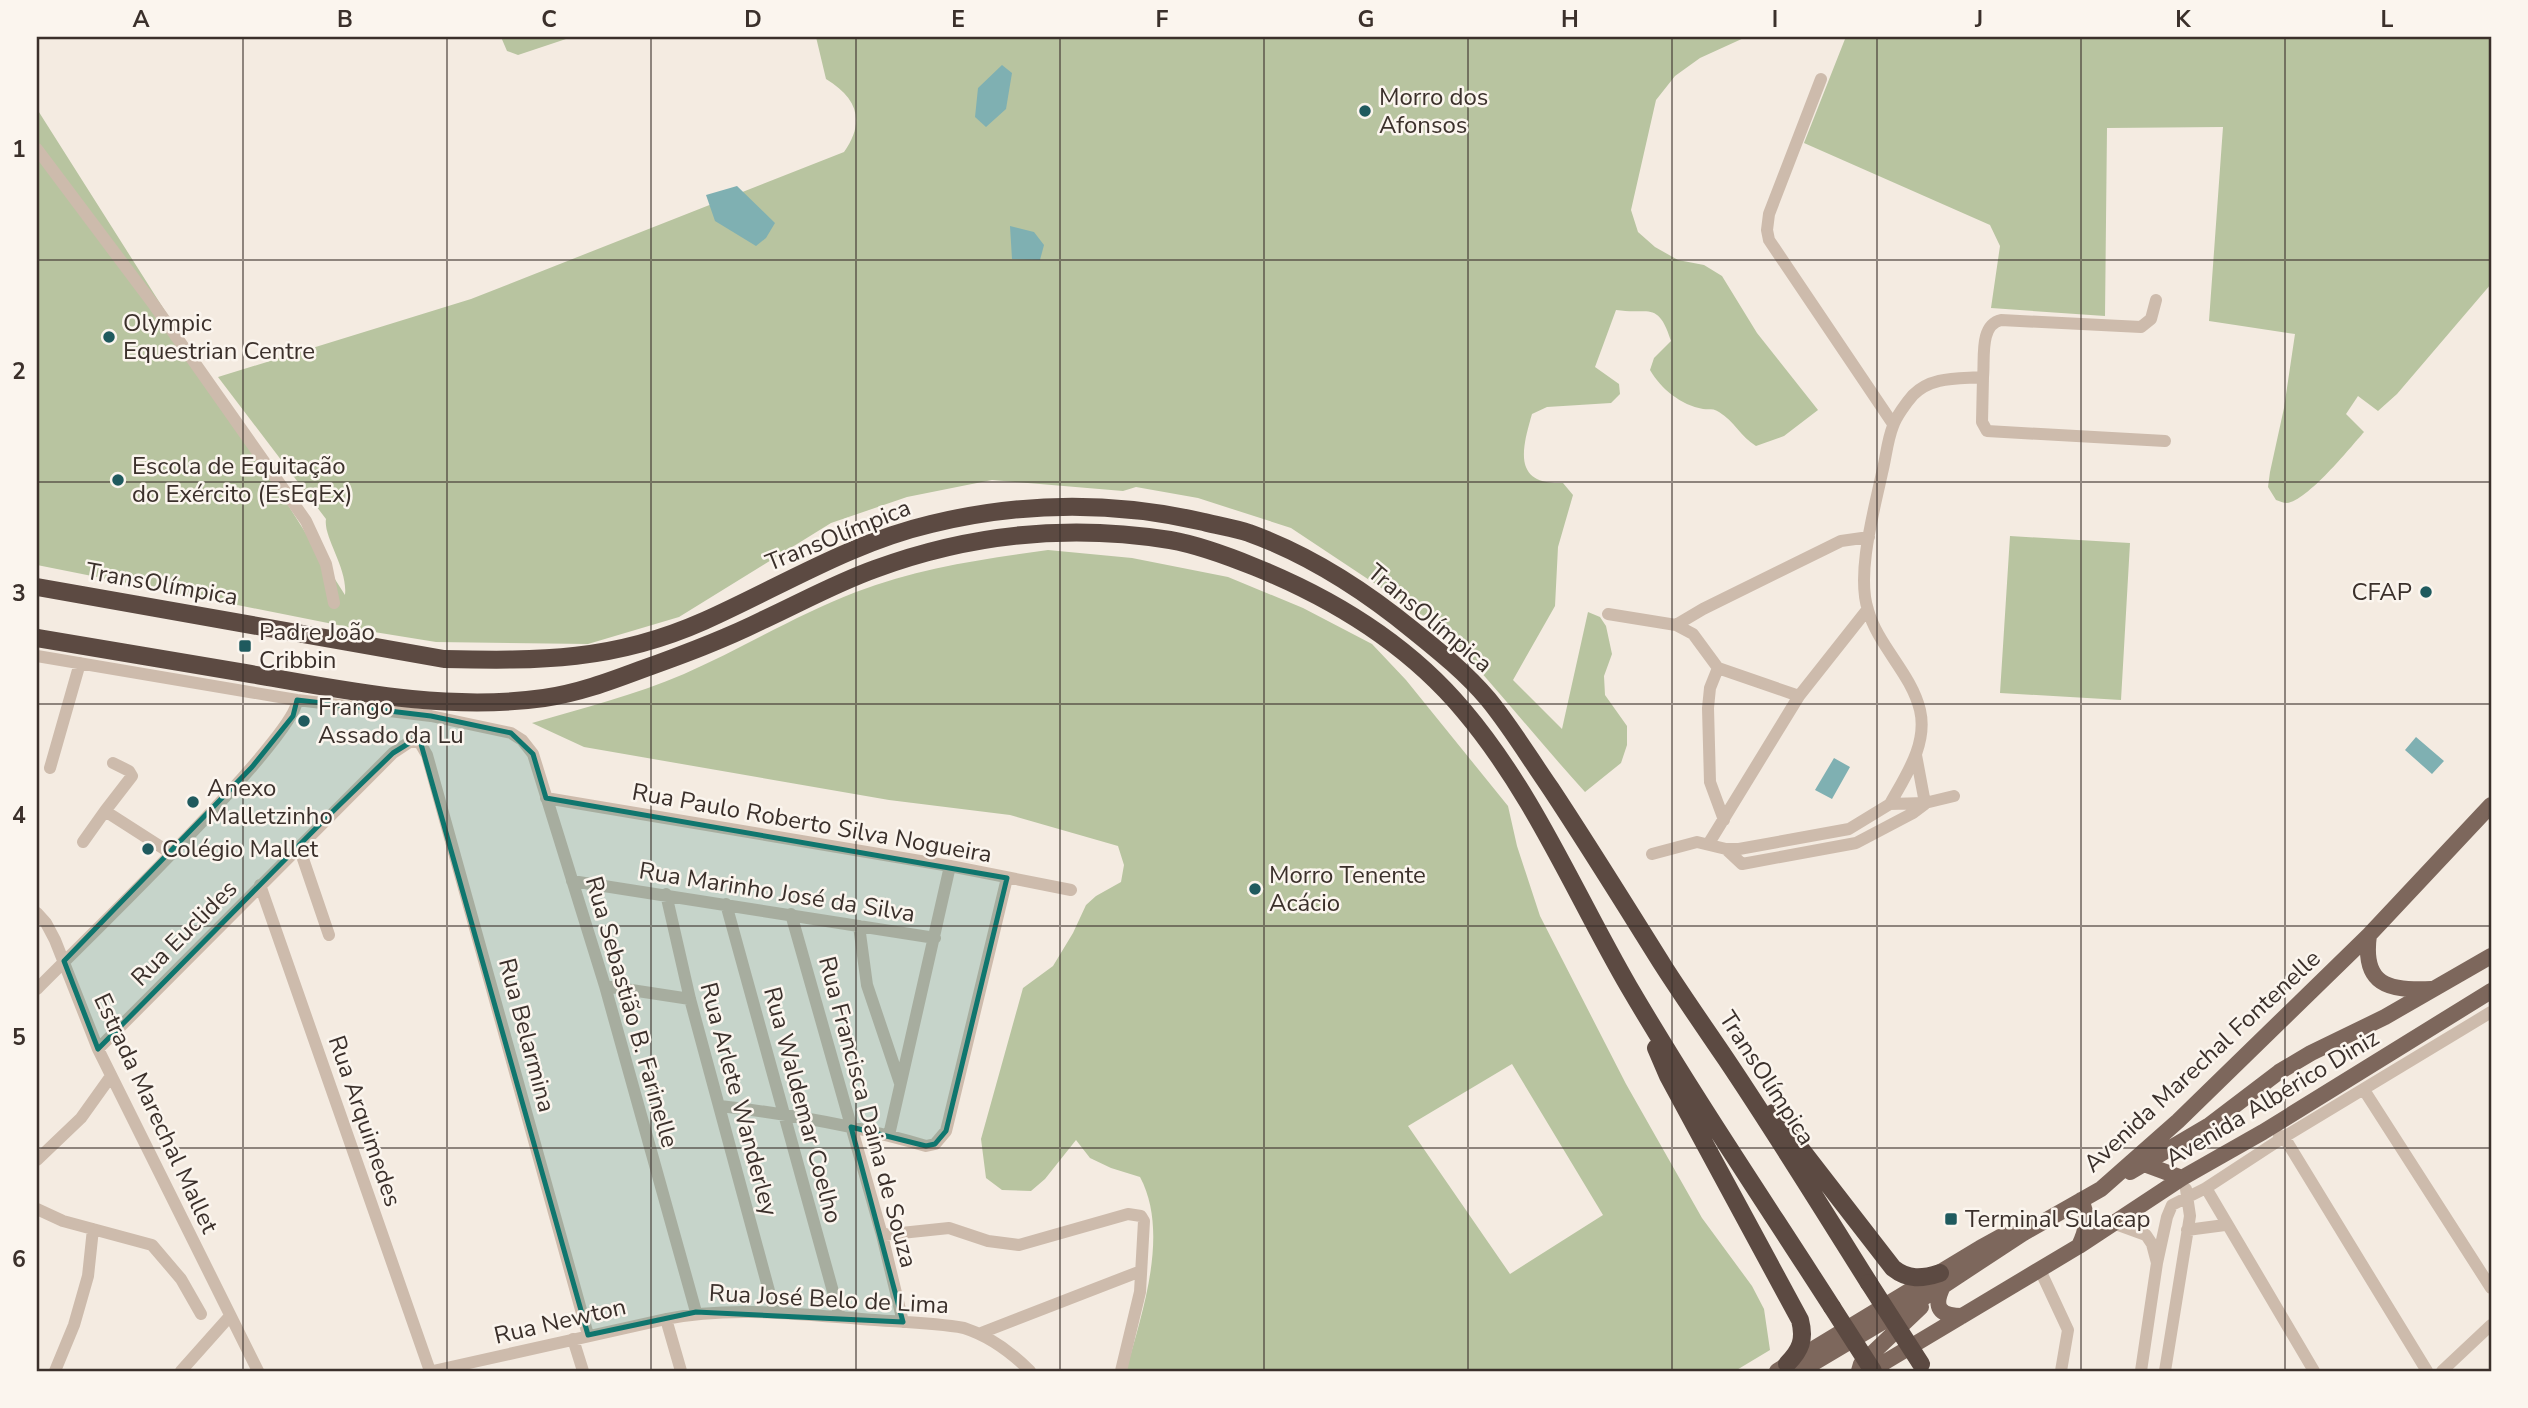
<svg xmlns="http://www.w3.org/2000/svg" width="2528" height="1408" font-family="'Nunito Sans',sans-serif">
  <rect width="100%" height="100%" fill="#f4ebe1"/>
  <path fill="#b8c4a0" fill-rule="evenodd" d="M501,37H572L518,55L507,51Z
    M816,37H1746L1700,58L1675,76L1656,100L1631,210L1638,232L1655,247L1678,260L1704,265L1722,276L1757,333L1818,410L1784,436L1756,446C1741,437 1734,421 1719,412C1713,408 1709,410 1703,409C1681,405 1661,389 1650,370L1654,358L1671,341C1658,300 1649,315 1616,310L1595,367L1619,384L1620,394L1611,403L1547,407L1532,414C1522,449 1512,485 1563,483L1573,495L1558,547L1555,606L1513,680L1562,729L1588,612L1600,617L1606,626L1612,654L1604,676L1605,695L1627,726V745L1621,763L1585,792C1536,738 1491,681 1441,628L1437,617L1434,623L1291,528L1198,498L1136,487L1123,491L992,480L907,497L831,523L679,617L588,644L436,642L368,631L37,565V109L345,595C348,568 323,537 326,519L218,377L471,299L844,152C866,121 857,98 826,79Z
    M1841,37H2491V284L2397,394L2378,411L2358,396L2346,414L2364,432C2350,448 2307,501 2287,503C2283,503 2280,501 2276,500L2268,487L2270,472L2284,408L2295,334L2209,321L2223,127L2107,128L2105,316L1991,308L2000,246L1990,225L1804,143L1845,39Z
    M2010,536L2130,543L2121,700L2000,693Z
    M1048,550L1132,558L1228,577L1303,608L1372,644L1406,680L1508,806L1517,846L1540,916L1626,1084L1702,1218L1752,1286L1764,1309L1770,1350L1735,1371H1126C1142,1313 1170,1233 1140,1177L1111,1168L1090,1158L1076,1140L1045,1179L1031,1191L1002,1190L986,1178L981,1139L1023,988L1053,966L1073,933L1086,905L1096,896L1121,882L1124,865L1118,846L1010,815L889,800L584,747L532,723C583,708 635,695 684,674C741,649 798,614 856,592C918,568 983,559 1048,550ZM1512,1064L1603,1215L1510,1274L1408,1126Z"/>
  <path fill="#7fb0b2" d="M1002,65L1012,73L1006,109L986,127L975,117L978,88Z
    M737,186L775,223L766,238L756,246L715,221L706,195Z
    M1010,226L1034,232L1044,245L1040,260L1012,259Z
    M2416,737L2444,761L2432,774L2405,750Z
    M1834,758L1850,767L1832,799L1815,790Z"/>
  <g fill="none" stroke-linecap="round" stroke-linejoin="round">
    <path stroke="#cdbbac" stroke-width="12" d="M1821,79L1769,214L1767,230L1769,240L1893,424
      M37,149L154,305L306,521L326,564L334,603
      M1983,377L1982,422L1987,431L2165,441
      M1608,614L1676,625L1693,634L1718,668L1799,696
      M1676,625L1703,609L1841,541L1869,537
      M37,656L297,700L431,716L511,733L522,740L533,754L605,986L696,1312
      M1718,668L1710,688L1708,708L1710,782L1724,820
      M1916,755L1925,803
      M50,768L80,663
      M546,798L950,866L1071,890
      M1890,804C1906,775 1928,744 1920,710C1911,673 1878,646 1868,610C1856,574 1874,511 1882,473C1886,458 1887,441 1893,426C1896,417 1906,403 1913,395C1932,376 1958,379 1983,377C1985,359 1979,325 2001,320L2141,327L2151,319L2156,300
      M105,811L132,776L129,771L113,763
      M83,842L105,811L172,854
      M1709,843L1799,696L1867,610
      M299,847L329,935
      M1726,849L1742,864L1856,843L1913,813L1925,804
      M1652,854L1697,842L1726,849H1739L1849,829L1890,804L1925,803L1954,796
      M572,881L935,938
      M260,885L430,1371
      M666,894L690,999L775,1313
      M726,904L840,1317
      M37,913L46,923L55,940L98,1049L258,1371
      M791,914L882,1235L903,1322
      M859,926L867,985L900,1083
      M605,986L690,999
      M37,989C74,951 299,735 297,700
      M98,1049L393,753L411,741L420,743L427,755L588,1335
      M2364,1090L2491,1288
      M720,1106C789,1114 858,1126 926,1146L935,1144L946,1131L948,1123L1007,878
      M889,1135L950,866
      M2279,1136L2284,1137L2427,1371
      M37,1160L81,1118L111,1076
      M2206,1188L2314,1371
      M37,1209L63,1221L152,1245L181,1279L201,1314
      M2113,1223L2146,1235L2152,1244L2157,1263L2141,1371
      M2187,1230L2225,1225
      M882,1235L949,1228L988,1241L1019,1245L1128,1214L1141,1216L1144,1221L1140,1292L1121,1371
      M2157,1263L2167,1217L2172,1205L2206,1188L2284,1137L2491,1012
      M2040,1270L2068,1330L2061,1371
      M666,1319L681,1371
      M981,1333L1141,1271
      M573,1339L583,1371
      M55,1371L74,1325L88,1276L93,1229
      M181,1371L230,1316
      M433,1371L666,1319C729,1306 796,1314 861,1319C895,1322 930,1322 964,1328C989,1336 1011,1352 1030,1371
      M2165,1371L2190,1216L2186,1189
      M2442,1371L2491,1325"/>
    <path stroke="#7d675c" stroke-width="16" d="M2369,935C2362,985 2388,991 2431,989
      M2144,1164L2182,1178
      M2130,1172L2208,1126L2279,1072L2311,1053L2385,1017L2491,956
      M2079,1246C2087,1229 2089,1218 2081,1200
      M1943,1286C1933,1307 1939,1316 1962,1316
      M1777,1371L1980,1248L2000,1237L2012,1234
      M1800,1371L1943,1286L2022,1234L2101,1189L2178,1121L2369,935L2491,805
      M1859,1371L1861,1364L1921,1307
      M1870,1371L2079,1246L2182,1178L2263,1132L2491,991"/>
    <path stroke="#5c4a42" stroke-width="18" d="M37,587L444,659C540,661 614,661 704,621C780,587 850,543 931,524C1021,502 1114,501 1204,522C1219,526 1234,528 1249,533C1310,555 1364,590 1414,631C1440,652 1466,673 1488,699C1511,727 1530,759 1551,789C1590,848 1627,908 1664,967C1684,998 1705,1028 1726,1059C1775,1132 1822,1208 1869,1283
      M37,638C106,650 176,661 245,673C344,690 444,712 544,698C578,693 608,682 640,670C682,655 723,640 763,620C800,603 836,583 875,569C970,534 1070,524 1170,540C1199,545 1228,556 1255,567C1334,599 1408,644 1464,711C1534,794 1575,894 1629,987C1693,1096 1764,1201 1832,1307
      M1656,1048L1668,1076L1800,1320C1805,1339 1801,1350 1787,1364
      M1773,1113L1893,1268C1908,1280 1922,1279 1940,1273"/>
    <path stroke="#5c4a42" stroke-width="18" d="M1869,1283L1921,1364
      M1832,1307L1873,1371"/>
  </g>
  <path fill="#0f766e" fill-opacity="0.2" stroke="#0f766e" stroke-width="5" stroke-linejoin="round" d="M297,700L431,716L511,733L533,754L546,798L1007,878L946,1131L935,1144L926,1146L851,1127L903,1322L696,1312L588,1335L419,737L393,753L326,818L98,1049L64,961L252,767L293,716Z"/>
  <path fill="none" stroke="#3b302b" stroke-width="2" stroke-opacity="0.55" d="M243,37V1371M447,37V1371M651,37V1371M856,37V1371M1060,37V1371M1264,37V1371M1468,37V1371M1672,37V1371M1877,37V1371M2081,37V1371M2285,37V1371M37,260H2491M37,482H2491M37,704H2491M37,926H2491M37,1148H2491"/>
  <g fill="#1f5a5e" stroke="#fbf5ee" stroke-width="2.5">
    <circle cx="1365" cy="111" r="7"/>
    <circle cx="109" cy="337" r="7"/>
    <circle cx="118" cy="480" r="7"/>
    <circle cx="2426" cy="592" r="7"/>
    <rect x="238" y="639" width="14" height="14" rx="3.5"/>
    <circle cx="304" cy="721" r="7"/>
    <circle cx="193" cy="802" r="7"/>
    <circle cx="148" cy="849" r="7"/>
    <circle cx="1255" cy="889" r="7"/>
    <rect x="1944" y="1212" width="14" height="14" rx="3.5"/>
  </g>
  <g text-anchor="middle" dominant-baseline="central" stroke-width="5" stroke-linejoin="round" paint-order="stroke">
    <g font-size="24" fill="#3b302b" stroke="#fbf5ee" text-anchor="start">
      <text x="1379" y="97">Morro dos<tspan x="1379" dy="28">Afonsos</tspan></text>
      <text x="123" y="323">Olympic<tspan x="123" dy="28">Equestrian Centre</tspan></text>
      <text x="132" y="466">Escola de Equitação<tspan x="132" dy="28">do Exército (EsEqEx)</tspan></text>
      <text x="2412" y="592" text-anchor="end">CFAP</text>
      <text x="259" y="632">Padre João<tspan x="259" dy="28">Cribbin</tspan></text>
      <text x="318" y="707">Frango<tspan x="318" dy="28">Assado da Lu</tspan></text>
      <text x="207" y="788">Anexo<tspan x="207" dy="28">Malletzinho</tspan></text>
      <text x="162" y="849">Colégio Mallet</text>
      <text x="1269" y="875">Morro Tenente<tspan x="1269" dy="28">Acácio</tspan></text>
      <text x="1965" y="1219">Terminal Sulacap</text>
    </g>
    <g font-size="24" fill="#3b302b" stroke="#fbf5ee">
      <text transform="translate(838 535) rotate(-22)">TransOlímpica</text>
      <text transform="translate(162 584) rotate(10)">TransOlímpica</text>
      <text transform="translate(1430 618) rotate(40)">TransOlímpica</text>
      <text transform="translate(812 823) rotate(10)">Rua Paulo Roberto Silva Nogueira</text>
      <text transform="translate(777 892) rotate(9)">Rua Marinho José da Silva</text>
      <text transform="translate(184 933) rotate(-45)">Rua Euclides</text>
      <text transform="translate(632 1012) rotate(74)">Rua Sebastião B. Farinelle</text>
      <text transform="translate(527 1035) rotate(75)">Rua Belarmina</text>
      <text transform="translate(2202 1061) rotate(-43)">Avenida Marechal Fontenelle</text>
      <text transform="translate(1767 1078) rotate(57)">TransOlímpica</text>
      <text transform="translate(2272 1098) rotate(-31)">Avenida Albérico Diniz</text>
      <text transform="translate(739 1099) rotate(75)">Rua Arlete Wanderley</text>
      <text transform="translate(803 1105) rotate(75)">Rua Waldemar Coelho</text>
      <text transform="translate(868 1112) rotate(75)">Rua Francisca Daina de Souza</text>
      <text transform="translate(156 1113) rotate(65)">Estrada Marechal Mallet</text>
      <text transform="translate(365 1121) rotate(71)">Rua Arquimedes</text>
      <text transform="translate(829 1299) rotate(3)">Rua José Belo de Lima</text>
      <text transform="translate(560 1321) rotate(-13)">Rua Newton</text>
    </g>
  </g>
  <rect width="2528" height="1408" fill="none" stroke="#fbf5ee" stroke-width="77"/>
  <rect x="38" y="38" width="2452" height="1332" fill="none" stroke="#3b302b" stroke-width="2.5"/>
  <g font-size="23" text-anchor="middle" font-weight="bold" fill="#3b302b">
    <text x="141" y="27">A</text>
    <text x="345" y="27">B</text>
    <text x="549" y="27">C</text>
    <text x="753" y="27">D</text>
    <text x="958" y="27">E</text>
    <text x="1162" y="27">F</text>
    <text x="1366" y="27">G</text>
    <text x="1570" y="27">H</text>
    <text x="1775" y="27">I</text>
    <text x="1979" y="27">J</text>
    <text x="2183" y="27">K</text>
    <text x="2387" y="27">L</text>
    <text x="19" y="157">1</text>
    <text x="19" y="379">2</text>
    <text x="19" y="601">3</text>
    <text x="19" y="823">4</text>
    <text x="19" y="1045">5</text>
    <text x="19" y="1267">6</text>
  </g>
</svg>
